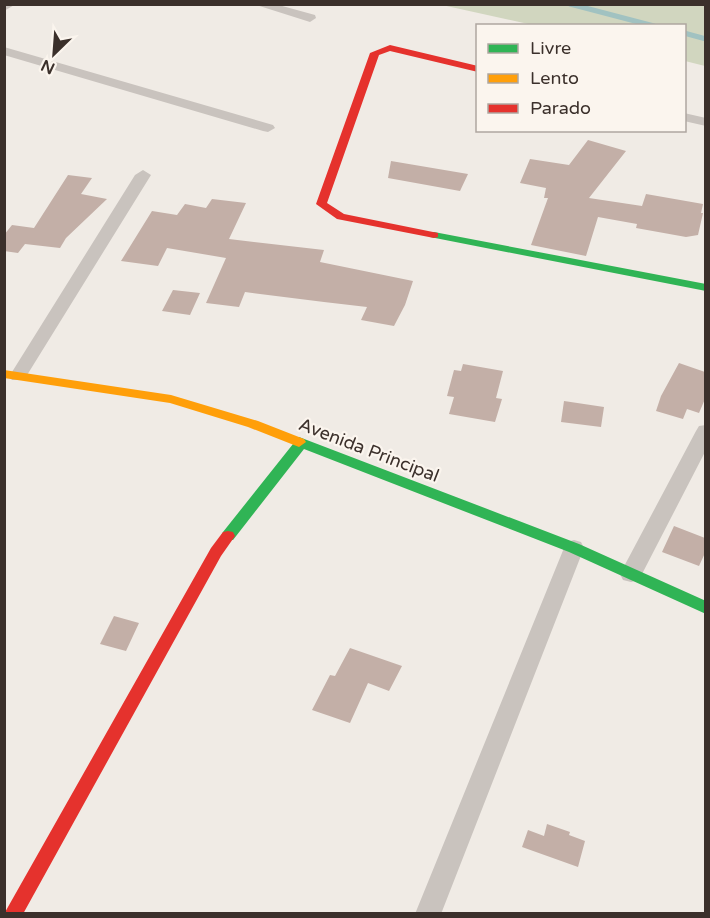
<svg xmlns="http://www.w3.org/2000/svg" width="710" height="918" font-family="'Varela Round',sans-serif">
  <rect width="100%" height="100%" fill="#f0ebe5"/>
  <path fill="#d1d6bf" d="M442,5H705V66L685,61L684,26L533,25Z"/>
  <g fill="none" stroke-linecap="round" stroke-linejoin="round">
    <path stroke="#a1c2c1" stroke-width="5" d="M570,4L654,26
      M684,33L706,39"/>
  </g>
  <path fill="#c3afa7" d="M588,140L626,151L589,198L642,206L646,194L703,204L701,213H703L698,235L686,237L636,228L637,224L598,217L586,256L531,245L548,198H544L546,188L520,183L530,159L569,165Z
    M391,161L468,174L460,191L388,178Z
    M68,175L92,178L81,194L107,199L66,238L60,248L25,244L18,253L4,251V235L12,225L34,228Z
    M212,199L246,203L229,239L324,250L320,262L413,281L405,305L394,326L361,320L367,307L324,302L245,292L239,307L206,303L226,258L167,248L158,266L121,261L152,211L177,215L185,204L206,208Z
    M173,290L200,293L190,315L162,311Z
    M679,363L705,372V399L699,413L687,409L683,419L656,411L661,396Z
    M463,364L503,371L496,398L502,399L495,422L449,414L454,397L447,396L454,370L461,371Z
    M564,401L604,407L601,427L561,422Z
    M674,526L705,538V553L699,566L662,552Z
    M114,616L139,623L126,651L100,644Z
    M350,648L402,666L389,691L368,683L350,723L312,710L330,675L335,676Z
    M547,824L570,832L569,835L585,841L578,867L522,847L528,830L544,836Z"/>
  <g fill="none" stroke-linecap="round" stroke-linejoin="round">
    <path fill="#c9c3be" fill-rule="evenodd" d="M4,4H16L4,11Z
      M253,4H275L315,15L316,18L310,22Z
      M4,47L273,125L275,128L268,132L263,131L4,55Z
      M684,113L706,118V126L684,121Z
      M143,170L151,175L24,380H12L9,376L12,372L135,175Z
      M706,425V450L642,574L639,580L631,582L623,580L620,574L696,431L699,426Z
      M574,540L581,542L584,548L441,914H415L564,548L567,542Z"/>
    <path fill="#30b455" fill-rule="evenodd" d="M434,232L706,284V291L430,237V233Z
      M299,437L579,544L706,601V614L569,552L304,449L233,540H223L221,536L223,532L293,444L294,439Z"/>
    <path fill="#ff9f0a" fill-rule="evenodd" d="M4,370L171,395L258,421L304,439L306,442L299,447L248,427L170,403L4,378Z"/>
    <path fill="#e5322d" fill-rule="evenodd" d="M390,45L478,66V72L390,51L379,55L327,203L344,214L438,233V237L434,238L337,219L316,204L370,53Z
      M228,531L233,532L235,536L221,556L23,914H4L211,548L223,532Z"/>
  </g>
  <g text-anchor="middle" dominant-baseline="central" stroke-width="4.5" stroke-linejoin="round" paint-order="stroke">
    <g font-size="18" fill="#3b302b" stroke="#fbf5ee">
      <text transform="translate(369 450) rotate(21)">Avenida Principal</text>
    </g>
  </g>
  <rect width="710" height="918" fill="none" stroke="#3b302b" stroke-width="12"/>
  <rect x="476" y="24" width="210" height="108" fill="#fbf5ee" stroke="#aea6a0" stroke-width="1.5"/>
  <rect x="488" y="44" width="30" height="9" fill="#30b455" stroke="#aea6a0" stroke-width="1.5"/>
  <text x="530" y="54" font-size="18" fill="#3b302b">Livre</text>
  <rect x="488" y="74" width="30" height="9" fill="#ff9f0a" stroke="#aea6a0" stroke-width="1.5"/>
  <text x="530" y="84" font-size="18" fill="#3b302b">Lento</text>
  <rect x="488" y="104" width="30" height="9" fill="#e5322d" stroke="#aea6a0" stroke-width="1.5"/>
  <text x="530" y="114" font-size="18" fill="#3b302b">Parado</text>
  <g transform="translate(54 54) rotate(205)" stroke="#fbf5ee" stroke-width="4.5" paint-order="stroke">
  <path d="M0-4.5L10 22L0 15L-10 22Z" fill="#3b302b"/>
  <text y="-9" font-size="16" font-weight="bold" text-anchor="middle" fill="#3b302b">N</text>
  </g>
</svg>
